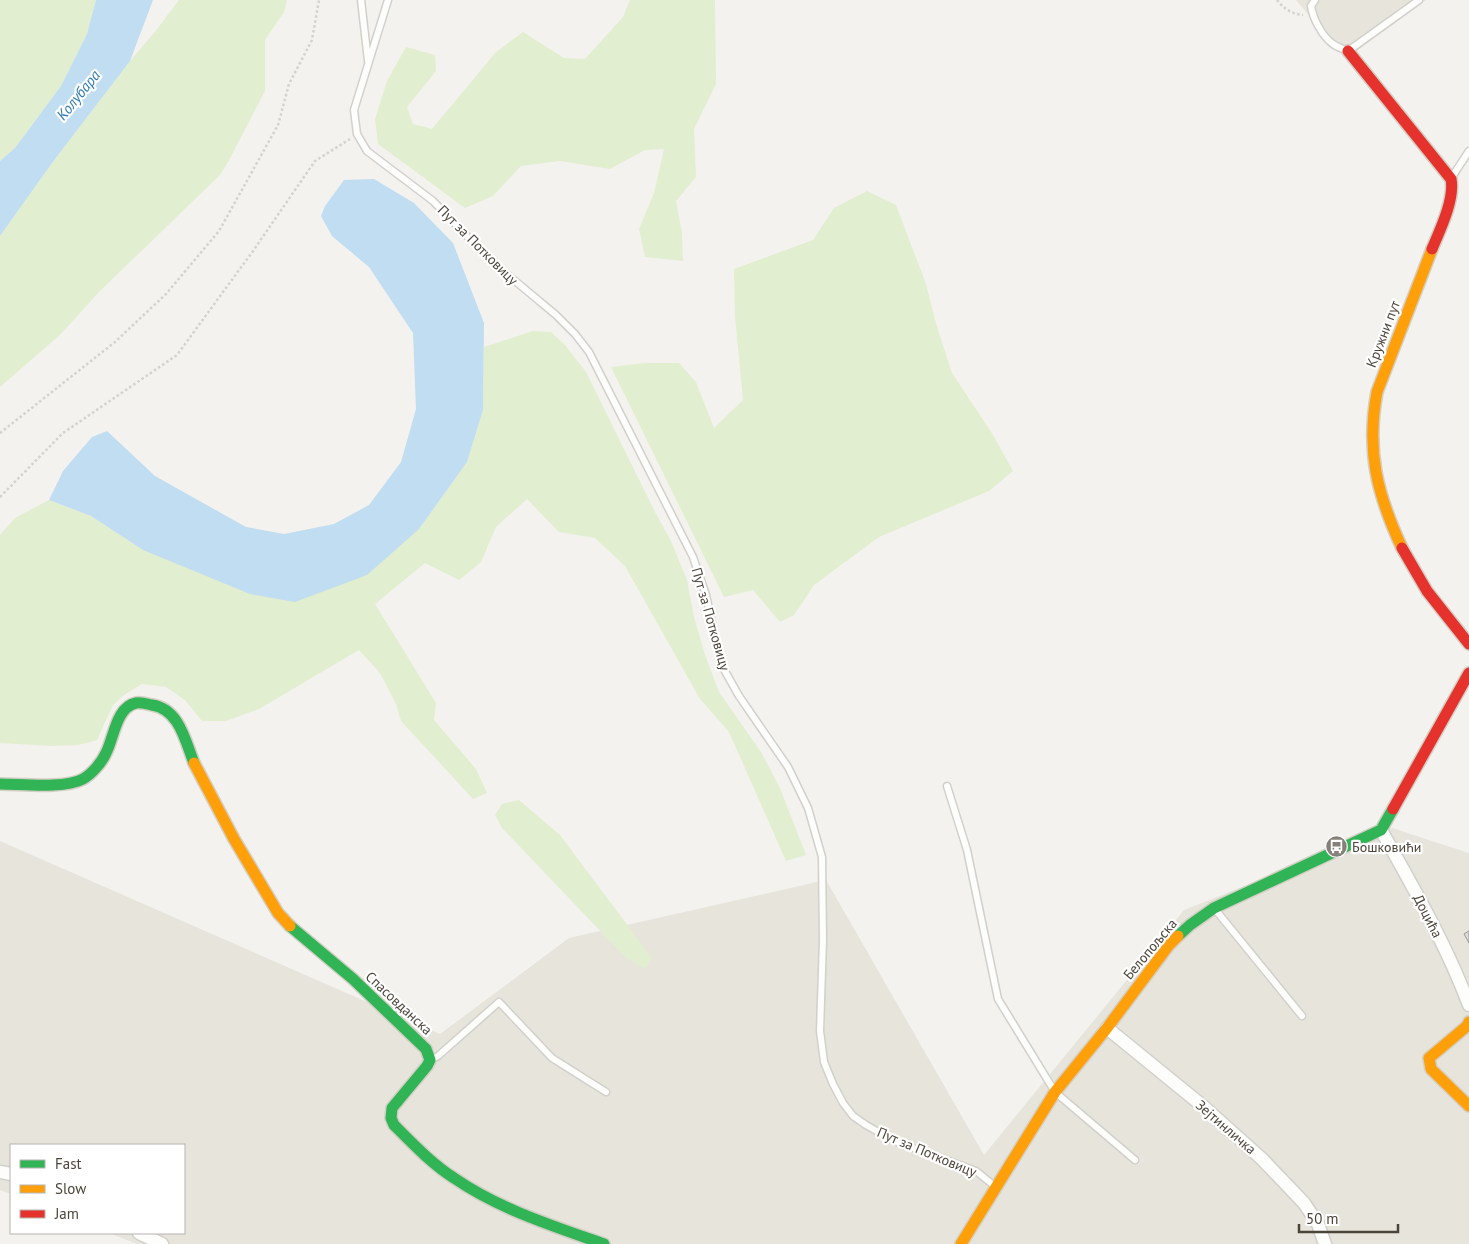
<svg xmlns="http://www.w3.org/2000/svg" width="1469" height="1244" font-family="'PT Sans',sans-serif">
  <rect width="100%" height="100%" fill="#f4f2ee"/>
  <path fill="#e7e4dc" d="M1296,0H1426L1346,59Z
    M1392,828L1469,853V1244H137L109,1233H184V1145H11V1194L0,1190V841L440,1034L569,938L826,880L984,1155L1184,910Z"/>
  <path fill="#e1eecf" d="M0,0H96L87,34L61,86L15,148L0,161Z
    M179,0H287L284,12L265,40V91L228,162L220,175L99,292L61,334L0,387V236L52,163L130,61L154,33Z
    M630,0H715L716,84L694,129L696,177L676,201L682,233L683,261L645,257L639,229L654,193L664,149L645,150L610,169L560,161L521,166L493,196L465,208L378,144L375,119L387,81L406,47L435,55L436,71L407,107L413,124L432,129L496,52L523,32L564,58L585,59L623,17Z
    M867,191L896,205L926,284L937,327L952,373L993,435L1013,471L989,491L879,537L814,585L794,615L780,622L753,590L724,597L611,367L644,363H679L696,382L714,428L743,400L735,316L734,269L813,240L834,208Z
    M533,331L551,332L565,345L586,372L655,512L671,541L687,580L694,617L705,655L719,692L761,752L780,788L806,855L786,861L729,732L700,699L625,566L595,538L559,532L527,499L496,527L481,562L459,580L425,563L375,604L436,703L434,720L476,769L487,793L473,799L401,721L396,704L380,673L359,650L259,709L226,721H202L185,700L166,687L142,684L124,695L113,705L97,740L78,745L52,746L0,743V535L15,518L49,500L91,516L143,550L419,529L467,462L483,410L484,347Z
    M519,800L560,835L652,958L645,969L626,958L502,828L495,815L502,804Z"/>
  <path fill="#c0ddf1" d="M96,0H153L130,61L52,163L0,236V161L15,148L61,86L87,34Z
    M374,179L414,203L453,243L484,323L483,410L467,462L419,529L367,575L295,602L250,594L143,550L91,516L49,500L63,471L92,437L107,431L155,476L246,527L284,534L334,524L369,505L401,462L416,409L413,333L369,267L332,236L321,216L325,206L344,180Z"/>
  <path fill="#dedbd6" stroke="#9b9996" d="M1469,931V943L1464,934Z"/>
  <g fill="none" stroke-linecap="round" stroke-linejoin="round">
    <defs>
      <path id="lane" d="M361,0L368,61
        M388,0L354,110L357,134L367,151L433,201L490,260L556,315L575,334L589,352L693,557L706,595L721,664L739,696L788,767L808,808L822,857L823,940L820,1031L824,1062L833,1084L843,1103L853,1116L866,1125L894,1141L976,1171L997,1188
        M1315,0L1311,6C1313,19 1322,36 1333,44C1337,47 1343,49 1348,51L1419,0
        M1452,177L1469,151
        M947,786L967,850L998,999L1055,1092L1135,1160
        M1214,908L1302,1016
        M431,1060L438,1056L499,1002L552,1058L606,1092"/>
      <path id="street" d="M1381,830C1413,887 1446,944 1469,1005
        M1107,1028L1204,1107L1262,1159L1304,1203L1318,1224L1325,1244
        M0,1172L11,1174
        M139,1233L162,1244"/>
      <path id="fast" d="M0,784C21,784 65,789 83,779C92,774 102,762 106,753C114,738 116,707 136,703C141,702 147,704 152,705C179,709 185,740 194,763
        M290,926L353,979L426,1049L430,1060L427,1066L392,1108L391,1118L394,1125C413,1144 432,1164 454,1178C499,1209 553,1226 604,1244
        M1178,936L1190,925L1214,908L1381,830L1393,809"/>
      <path id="slow" d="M1402,548C1377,494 1366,451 1377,392L1432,249
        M194,763L234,839L278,913L290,926
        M1469,1022L1467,1026L1429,1058L1431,1069L1469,1106
        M961,1244L1055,1092L1107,1028L1169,945L1178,936"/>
      <path id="jam" d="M1348,51L1451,179C1455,199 1440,230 1432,249
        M1402,548L1427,591L1469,644
        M1393,809L1469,673"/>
    </defs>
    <use href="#lane" stroke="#d2d0cb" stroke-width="9"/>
    <use href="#street" stroke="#d2d0cb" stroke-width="15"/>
    <use href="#fast" stroke="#d3cfc5" stroke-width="14"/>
    <use href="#slow" stroke="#d3cfc5" stroke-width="14"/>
    <use href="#jam" stroke="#d3cfc5" stroke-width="14"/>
    <path stroke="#d3d2cc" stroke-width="2.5" stroke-dasharray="2.5 2.5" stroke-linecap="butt" d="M1277,0C1284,9 1292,14 1303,15
      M0,433L115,342L166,294L219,231L278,125L289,84L312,40L319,0
      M0,497L63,433L177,355L253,251L315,161L350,139"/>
    <use href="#lane" stroke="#fdfdfc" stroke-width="6"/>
    <use href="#street" stroke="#fdfdfc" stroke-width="12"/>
    <use href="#fast" stroke="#30b455" stroke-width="11"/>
    <use href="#slow" stroke="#ff9f0a" stroke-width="11"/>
    <use href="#jam" stroke="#e5322d" stroke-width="11"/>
  </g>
  <defs>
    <symbol id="bus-disc" viewBox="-11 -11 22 22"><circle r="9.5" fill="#868178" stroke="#fff"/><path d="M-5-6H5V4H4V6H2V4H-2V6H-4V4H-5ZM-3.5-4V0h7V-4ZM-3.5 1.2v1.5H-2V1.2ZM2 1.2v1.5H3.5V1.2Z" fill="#fff"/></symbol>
  </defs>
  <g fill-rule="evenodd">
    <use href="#bus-disc" x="1324" y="834" width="25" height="25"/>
  </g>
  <g text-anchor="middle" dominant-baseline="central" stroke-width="4.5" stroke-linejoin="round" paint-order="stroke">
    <g font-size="14" fill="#4b4439" stroke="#fff">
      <text transform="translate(478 245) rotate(45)">Пут за Потковицу</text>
      <text transform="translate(1383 334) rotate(-69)">Кружни пут</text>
      <text transform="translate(711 619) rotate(74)">Пут за Потковицу</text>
      <text transform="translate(1428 916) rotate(63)">Доцића</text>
      <text transform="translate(1150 949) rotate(-50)">Белопољска</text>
      <text transform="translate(399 1003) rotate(43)">Спасовданска</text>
      <text transform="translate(1226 1127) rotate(41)">Зејтинличка</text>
      <text transform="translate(927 1152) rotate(23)">Пут за Потковицу</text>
    </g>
    <g font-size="14" fill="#4b4439" stroke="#fff" text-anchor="start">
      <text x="1352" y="847">Бошковићи</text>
    </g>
    <g font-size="15" font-style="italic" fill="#2e7ab2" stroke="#fff">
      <text transform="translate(78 95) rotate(-51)">Колубара</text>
    </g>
  </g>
  <rect x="10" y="1144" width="175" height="90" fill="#ffffff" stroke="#b7b4b0"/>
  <rect x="20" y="1160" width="25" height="8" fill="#30b455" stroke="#b7b4b0"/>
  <text x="55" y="1169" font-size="15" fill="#4b4439">Fast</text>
  <rect x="20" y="1185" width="25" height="8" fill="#ff9f0a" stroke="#b7b4b0"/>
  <text x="55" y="1194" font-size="15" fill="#4b4439">Slow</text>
  <rect x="20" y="1210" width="25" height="8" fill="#e5322d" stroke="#b7b4b0"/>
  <text x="55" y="1219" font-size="15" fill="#4b4439">Jam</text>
  <path d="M1299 1224v8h99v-8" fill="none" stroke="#4b4439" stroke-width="2.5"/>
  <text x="1306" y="1224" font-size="15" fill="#4b4439" stroke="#ffffff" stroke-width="4" paint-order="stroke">50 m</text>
</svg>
